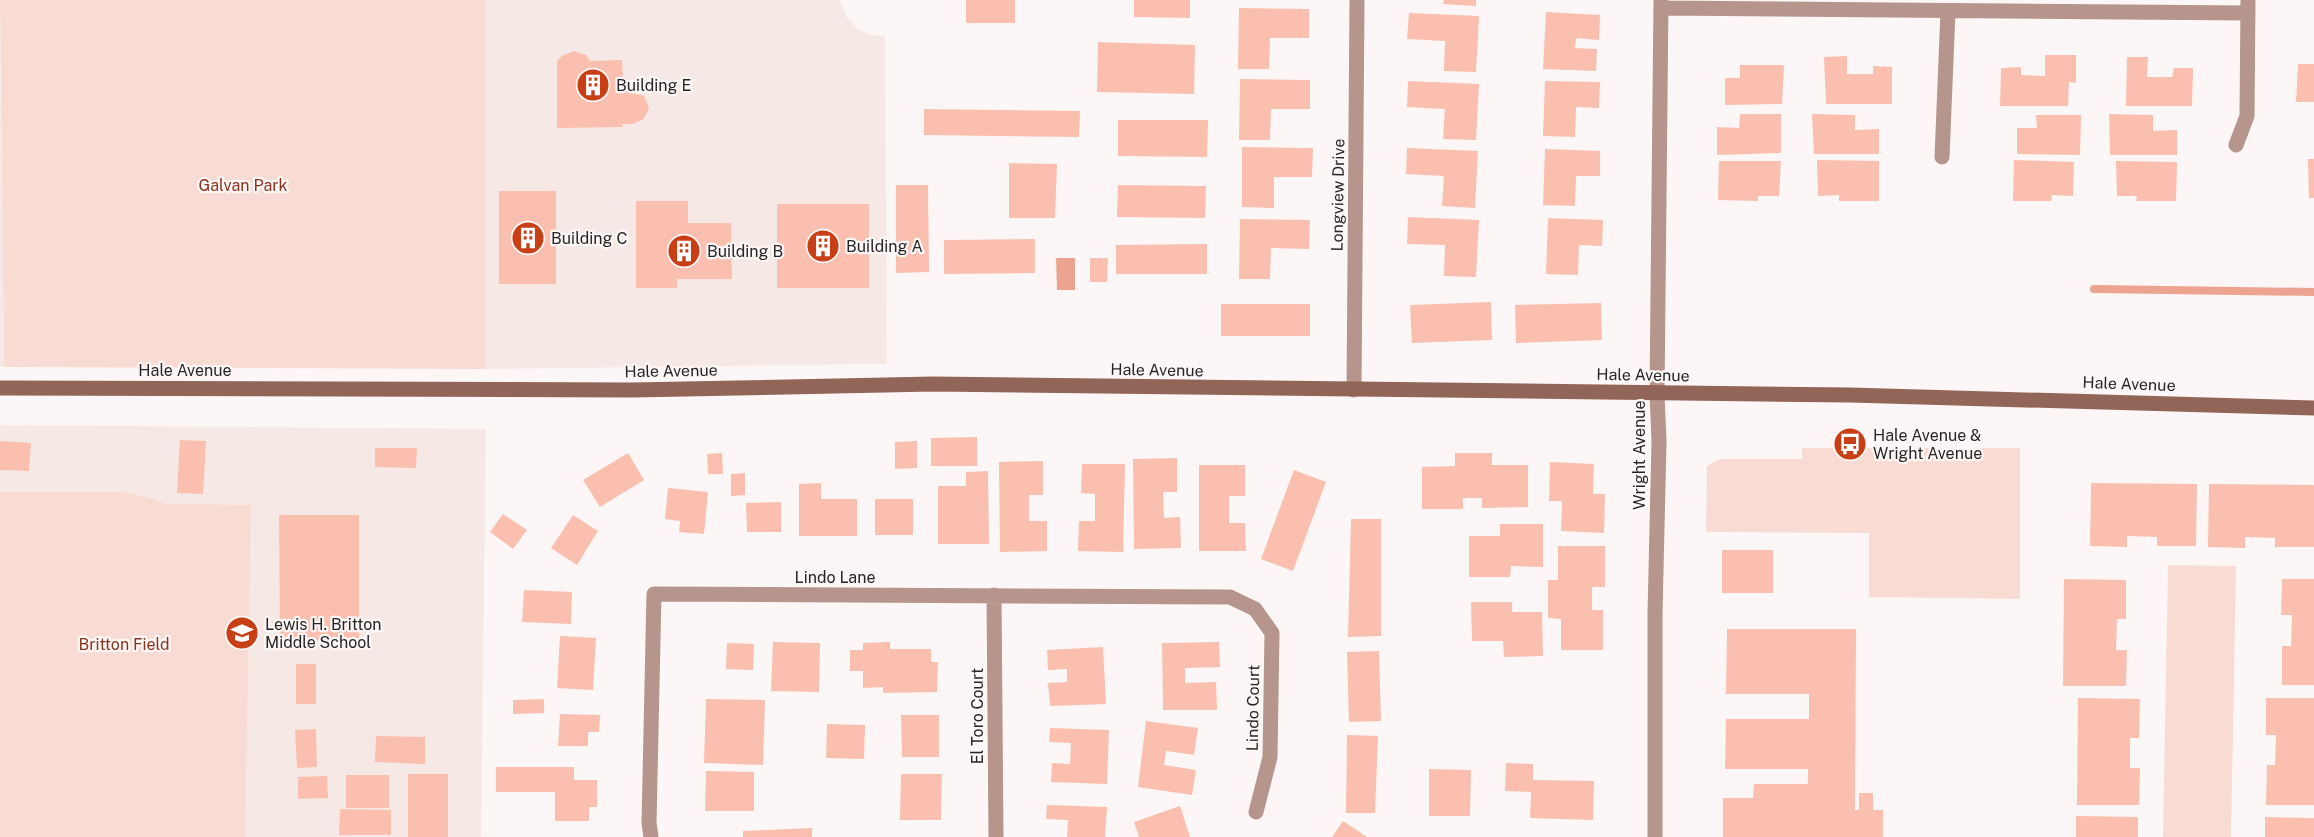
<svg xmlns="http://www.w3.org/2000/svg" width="2314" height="837" font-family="'Public Sans',sans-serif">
  <rect width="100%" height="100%" fill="#fcf7f6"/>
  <path fill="#f6e9e5" d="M485,0H840L847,18L857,28L870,35L885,36L887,364L485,369Z
    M0,41L4,367H0Z
    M0,425L486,429L481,837H0Z"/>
  <path fill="#f8dcd4" d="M0,0H485V369L4,367Z
    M1802,448H2020V599L1869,597V533L1706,532L1707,466L1720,459H1802Z
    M0,492H122L143,496L166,504L251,505L245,837H0Z
    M2168,565L2236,566L2231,837H2163Z"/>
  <path fill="#eca491" d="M1075,258V290H1057L1056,258Z"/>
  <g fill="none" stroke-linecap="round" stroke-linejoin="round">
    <path stroke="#eca491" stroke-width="8" d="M2094,289L2314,292"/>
  </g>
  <path fill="#fabfaf" d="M966,0H1015V23H966Z
    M1134,0H1190V18L1134,17Z
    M1444,0H1476V6L1443,4Z
    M1239,8L1309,9V38H1270L1269,69H1238Z
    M1546,12L1600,15L1599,40L1576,38L1575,48L1597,49L1596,71L1543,69Z
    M1409,13L1479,16L1476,72L1444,71L1445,41L1407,39Z
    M1098,42L1195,45L1194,94L1097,92Z
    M574,51L586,55L590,61L622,60L623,79H629V92L644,96L649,108L644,119L633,124H622L623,127L557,128V61L562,56Z
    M2045,55H2076V83L2069,82L2068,106H2000L2001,68L2021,67V75L2045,76Z
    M1847,56V74H1873V66L1892,67V104H1826L1824,57Z
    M2127,57H2148L2147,77H2172L2174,68H2193L2192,106H2126Z
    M2298,64H2314V102H2296Z
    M1740,65H1784L1782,104L1725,105V78H1740Z
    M1240,79L1310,80V109H1271L1270,140H1239Z
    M1408,81L1479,84L1476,140L1443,139L1445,109L1407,107Z
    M1545,81L1600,82L1599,108L1576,107L1575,137L1543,136Z
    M924,109L1080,111L1079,137L924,135Z
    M1740,114H1781V153L1717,155V127L1739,128Z
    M1812,114L1855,115V130L1879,129V154H1814Z
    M2109,114L2153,115V131L2177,130V155H2110Z
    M2036,115H2081L2080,155L2017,154V128H2037Z
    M1118,120H1208L1207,157L1118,156Z
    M1242,147L1313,148L1312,177H1274V208L1242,207Z
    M1407,148L1478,151L1475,208L1442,206L1444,176L1406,174Z
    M1545,149L1600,151V176H1576L1575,206L1543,205Z
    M2308,159H2314V198H2309Z
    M1817,160L1879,161V201H1839V195L1818,196Z
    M2014,160L2074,162L2073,196L2052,195L2051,201H2013Z
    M1719,161H1781L1779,196H1758V201L1718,200Z
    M2116,161L2177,162L2176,201H2136L2137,196H2117Z
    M1009,163L1057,164L1055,218H1009Z
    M896,185H928L929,272L896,273Z
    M1118,185L1206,186L1205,218L1117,217Z
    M499,191H556V284H499Z
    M636,201H688V223H731L732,279H677V288H636Z
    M777,204H869V288H777Z
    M1408,217L1479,220L1476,277L1444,276L1445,245L1407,244Z
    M1548,218L1603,220L1602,246L1579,245L1578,275L1546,274Z
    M1240,219L1310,220L1309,249L1271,248L1270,279H1239Z
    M1035,239V273L944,274V240Z
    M1207,244V274H1116V245Z
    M1090,258H1108L1107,282H1090Z
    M1491,302L1492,340L1412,343L1410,305Z
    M1601,303L1602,340L1516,343L1515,305Z
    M1221,304H1310V336H1221Z
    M977,437V466H931V438Z
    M180,440L206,441L203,494L177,493Z
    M0,441L31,443L29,471L0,470Z
    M917,441V468L895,469V442Z
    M375,448H417L416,468L375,467Z
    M628,453L644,480L600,507L583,480Z
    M722,453L723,474H708L707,454Z
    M1455,453H1492V465H1528V507L1482,508V498H1463V509H1422V467L1455,466Z
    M1177,458V492H1163L1164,518L1180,517L1181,548L1134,549L1133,459Z
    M1043,461V495H1029V521H1047V551L1000,552L999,462Z
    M1550,462L1594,464L1593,494H1605L1604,533L1561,531L1562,501H1549Z
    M1082,464H1125L1123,552L1078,551L1079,521H1095V494L1081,493Z
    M1199,465H1245V496H1229V523H1245L1246,551H1199Z
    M1294,470L1326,482L1293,571L1261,559Z
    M988,471L989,544H938V486H966V472Z
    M745,473V495L731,496V474Z
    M821,483V499H857V536H799V484Z
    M2091,483L2197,484L2196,546H2157V537L2127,536V547L2090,546Z
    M2209,484L2314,485V547H2275V538L2245,537V548L2208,547Z
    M668,488L708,492L704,534L679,532L680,521L665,519Z
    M875,499H913V535H875Z
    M781,502V532H747L746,503Z
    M503,514L527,530L513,549L490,532Z
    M279,515H359V640L280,641Z
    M573,515L598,531L577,565L551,548Z
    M1351,519H1381V636L1348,637Z
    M1500,524H1543V567L1511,566L1510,577H1469V536H1500Z
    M1558,546H1605V587H1592V610H1603V650H1561V619L1548,618V580H1558Z
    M1722,550H1773V593H1722Z
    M2064,579L2126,580V619H2117L2116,650H2127L2126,686H2063Z
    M2282,579H2314V685H2282V646H2291L2292,615H2281Z
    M524,590L572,592L571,624L522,622Z
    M1471,602H1512V612H1542L1543,656L1504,657L1503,641H1472Z
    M1727,629H1856L1855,810H1859V793H1873V810H1883V837H1723V798H1753L1754,784H1808V769H1725L1726,719H1809V694H1726Z
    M560,636L596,638L593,690L557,688Z
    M773,642L820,643L819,692L771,691Z
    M890,642V649H931V662H938L937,692L883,693V687L863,688V671H850V650H863V643Z
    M1219,642L1220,667L1185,668V683L1216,682L1217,710H1163L1162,643Z
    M727,643L754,644L753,670L726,669Z
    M1103,647L1106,704L1050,706L1048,683L1067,682V669L1048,670L1047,650Z
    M1379,651L1381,721L1349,722L1347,652Z
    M296,664H316V704H296Z
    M2078,698L2140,699L2139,738H2130V768H2140L2139,805H2077Z
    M2266,698H2314V805H2266L2267,765H2275L2276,735H2266Z
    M544,699V713L513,714V700Z
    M706,699L765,700L763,765L704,763Z
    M560,714L600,715L599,732H588V746H558Z
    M901,715H939V757H902Z
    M1146,721L1198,728L1194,755L1166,751L1164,765L1196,770L1192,795L1138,787Z
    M827,724L865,725L864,759L826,758Z
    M1050,728L1109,730L1107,784L1051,782L1052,763L1070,764L1071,743L1049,742Z
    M316,729L317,767L297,768L295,730Z
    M1347,735L1378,736L1375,813H1346Z
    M376,736L425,737V764L375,762Z
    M1506,763L1533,764V780L1594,781L1593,820L1530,818L1531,792L1505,791Z
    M496,767H574V780H597V807H589V821H555V792H496Z
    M1429,769L1471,770L1470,816H1429Z
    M706,771L754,772V811H705Z
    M408,774H448V837H408Z
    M901,774H942L941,820H900Z
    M346,775H389V808H346Z
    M327,776L328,798L298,799V777Z
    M1047,805L1107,807L1105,837H1067L1068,820L1046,819Z
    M1180,806L1190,837H1139L1134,822Z
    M340,809L391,810V835H339Z
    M2076,816L2138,817V837H2076Z
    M2265,817L2314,818V837H2265Z
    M1343,821L1367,837H1332Z
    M812,828V837H743V831Z"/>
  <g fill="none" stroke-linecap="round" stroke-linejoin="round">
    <path stroke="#b5958c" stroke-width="15" d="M1661,8L2248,13
      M2236,145L2247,116L2248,0
      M1942,157L1948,11
      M1354,390L1357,0
      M1657,394L1661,0
      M994,595L996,837
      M651,837L649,823L654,594L1230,597L1255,609L1272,633L1270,757L1256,812"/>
    <path stroke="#b5958c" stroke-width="15" d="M1655,837V614L1659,441L1657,394"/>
    <path stroke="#926559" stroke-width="15" d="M0,388L632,390L934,384L1850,395L2314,408"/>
  </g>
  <defs>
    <symbol id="building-disc" viewBox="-11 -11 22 22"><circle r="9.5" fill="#c83f16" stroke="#fcf7f6"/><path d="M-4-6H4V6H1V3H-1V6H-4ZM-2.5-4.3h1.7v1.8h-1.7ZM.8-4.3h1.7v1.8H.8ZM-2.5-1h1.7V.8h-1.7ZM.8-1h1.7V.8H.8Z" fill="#fff"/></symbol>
    <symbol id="bus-disc" viewBox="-11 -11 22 22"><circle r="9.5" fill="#c83f16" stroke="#fcf7f6"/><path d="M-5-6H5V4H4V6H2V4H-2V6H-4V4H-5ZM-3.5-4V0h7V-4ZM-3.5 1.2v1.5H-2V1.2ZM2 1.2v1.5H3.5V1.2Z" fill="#fff"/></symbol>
    <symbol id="school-disc" viewBox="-11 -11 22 22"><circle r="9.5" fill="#c83f16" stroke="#fcf7f6"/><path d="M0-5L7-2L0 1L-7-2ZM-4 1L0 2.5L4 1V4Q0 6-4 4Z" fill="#fff"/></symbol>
  </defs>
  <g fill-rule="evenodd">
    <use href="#building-disc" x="574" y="66" width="38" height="38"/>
    <use href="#building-disc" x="509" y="219" width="38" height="38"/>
    <use href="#building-disc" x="804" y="227" width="38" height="38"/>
    <use href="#building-disc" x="665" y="232" width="38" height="38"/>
    <use href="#bus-disc" x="1831" y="425" width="38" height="38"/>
    <use href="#school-disc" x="223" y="614" width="38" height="38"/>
  </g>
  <g text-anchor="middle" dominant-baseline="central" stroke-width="4.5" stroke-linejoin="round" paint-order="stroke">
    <g font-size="16" fill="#272525" stroke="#fcf7f6" text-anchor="start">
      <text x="616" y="85">Building E</text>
      <text x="551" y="238">Building C</text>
      <text x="846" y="246">Building A</text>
      <text x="707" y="251">Building B</text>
      <text x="1873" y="435">Hale Avenue &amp;<tspan x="1873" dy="18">Wright Avenue</tspan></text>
      <text x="265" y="624">Lewis H. Britton<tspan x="265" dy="18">Middle School</tspan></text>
    </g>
    <g font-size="16" fill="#88341e" stroke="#fcf7f6">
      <text x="243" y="185">Galvan Park</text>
      <text x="124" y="644">Britton Field</text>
    </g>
    <g font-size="16" fill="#272525" stroke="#fcf7f6">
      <text transform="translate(1338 195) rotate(-89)">Longview Drive</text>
      <text x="185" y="370">Hale Avenue</text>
      <text transform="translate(1157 370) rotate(1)">Hale Avenue</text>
      <text transform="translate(671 371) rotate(-1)">Hale Avenue</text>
      <text transform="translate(1643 375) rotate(1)">Hale Avenue</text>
      <text transform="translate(2129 384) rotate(2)">Hale Avenue</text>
      <text transform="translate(1639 455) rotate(-90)">Wright Avenue</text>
      <text x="835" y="577">Lindo Lane</text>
      <text transform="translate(1253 708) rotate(-89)">Lindo Court</text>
      <text transform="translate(977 716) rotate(-90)">El Toro Court</text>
    </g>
  </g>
</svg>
